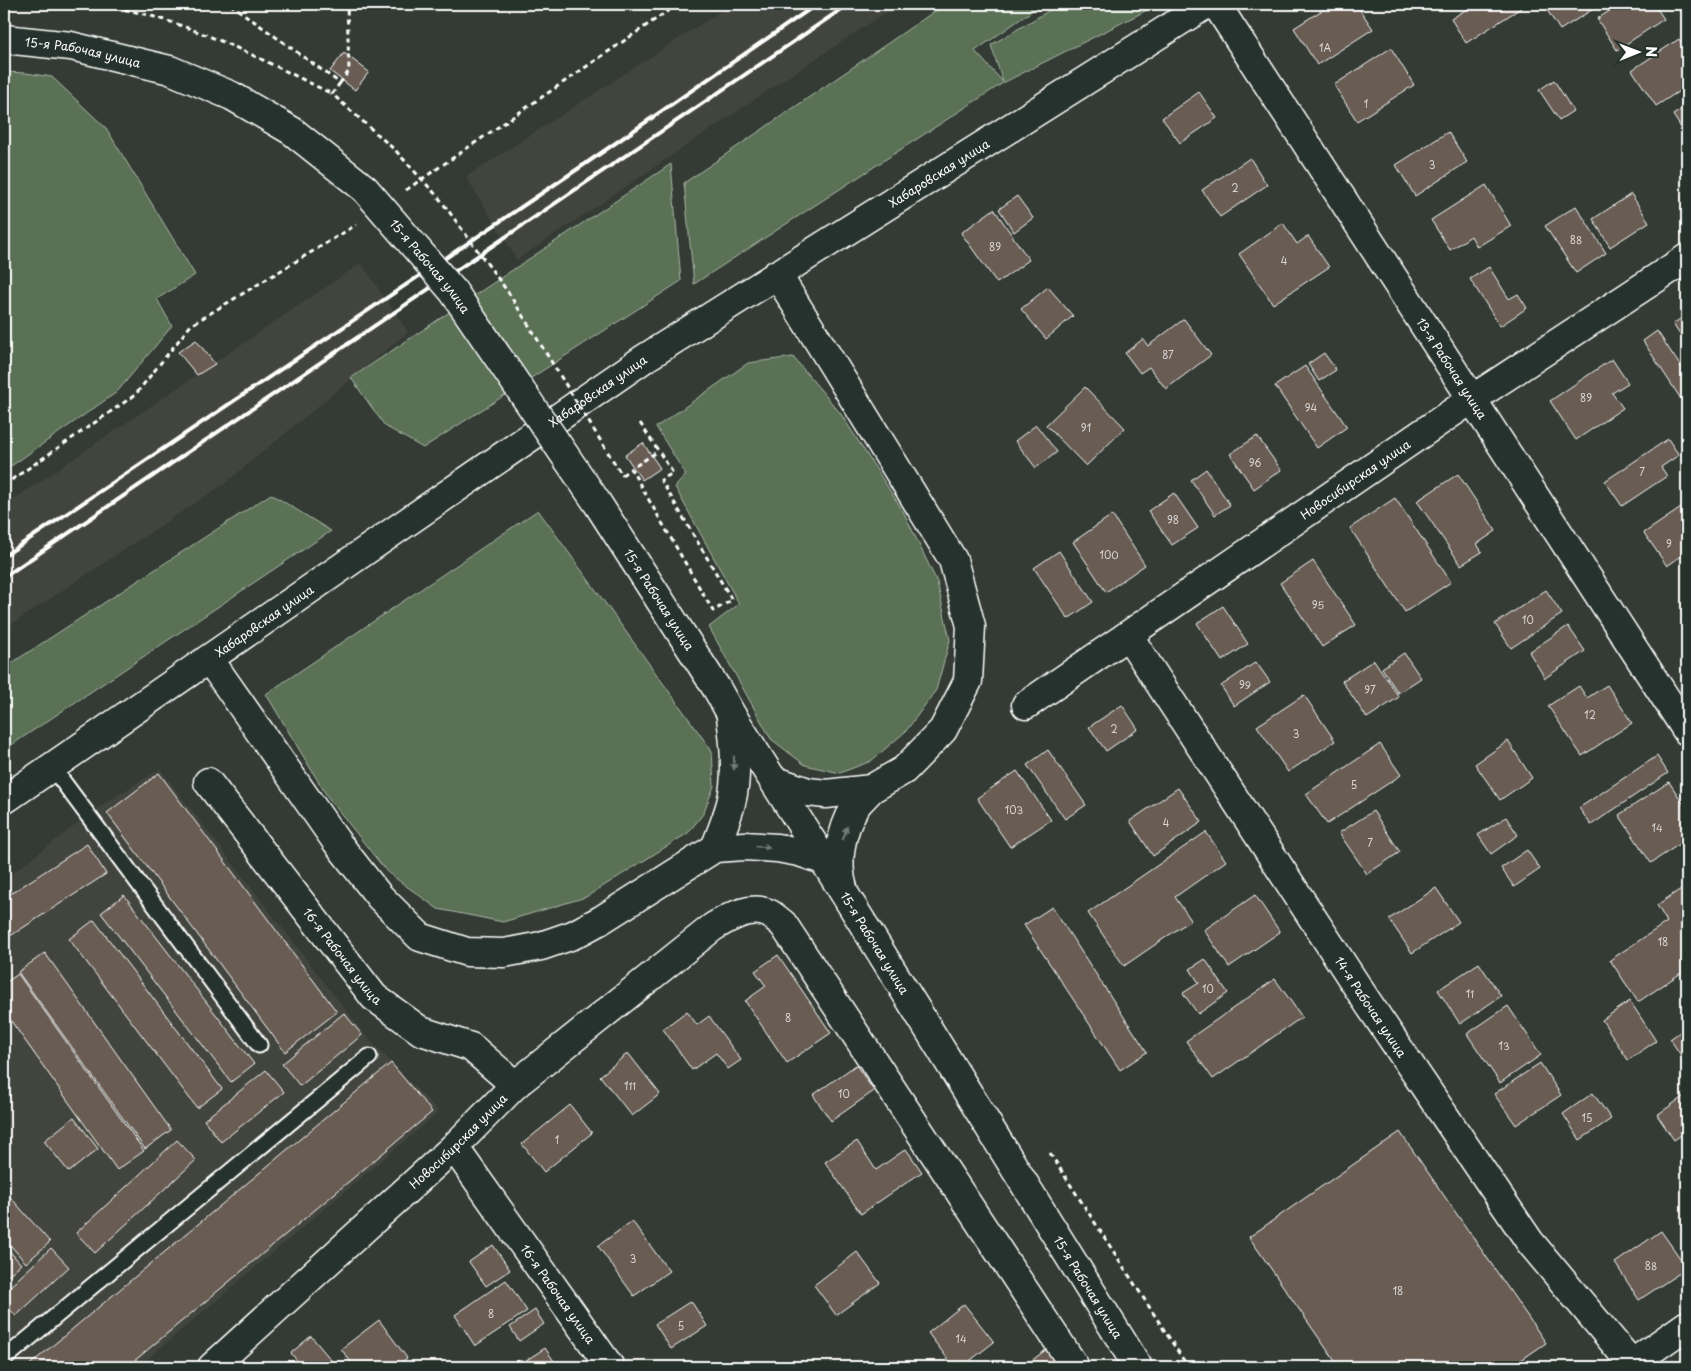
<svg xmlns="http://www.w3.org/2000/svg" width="1691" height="1371" font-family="'Playpen Sans',sans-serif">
  <rect width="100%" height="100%" fill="#333b34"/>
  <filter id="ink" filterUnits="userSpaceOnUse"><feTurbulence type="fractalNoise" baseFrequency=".02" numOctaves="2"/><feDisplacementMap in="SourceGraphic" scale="10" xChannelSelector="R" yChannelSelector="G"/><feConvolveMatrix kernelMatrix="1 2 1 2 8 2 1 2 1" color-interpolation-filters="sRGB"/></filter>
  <g filter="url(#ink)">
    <path fill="#43453d" d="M732,4H899L785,79L517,260L466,177Z
      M361,263L408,332L224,484L4,629V506Z
      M160,769L365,1035L439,1112L138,1367H4V880L97,808Z"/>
    <path fill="#5a7156" stroke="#acb8aa" d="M945,4H1042L975,51L1003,82L991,45L1060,4H1159L1003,83L694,284L684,183Z
      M4,72L26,73L52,77L106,128L195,275L157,299L172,326L117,392L4,471Z
      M671,164L681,281L423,448L385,426L351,378Z
      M793,357L841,414L903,511L937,582L950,640L936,690L906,731L871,761L840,773L805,765L771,739L709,627L739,604L675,487L686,475L656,427L748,363Z
      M271,494L331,531L4,750V668Z
      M538,510L712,751L714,786L703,814L688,833L586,897L503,922L438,909L387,872L327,796L266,694Z"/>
    <path fill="#675c52" stroke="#fff" d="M1332,4H1356L1373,29L1317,65L1294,28Z
      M1468,4H1519L1521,8L1466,43L1451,19L1470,7Z
      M1543,4H1601L1560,30Z
      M1620,4H1654L1664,19L1617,50L1597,19Z
      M1679,39L1687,52V86L1656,106L1632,70Z
      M1391,48L1414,85L1357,121L1334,85Z
      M344,53L369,72L355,90L330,71Z
      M1554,80L1573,111L1559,120L1539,90Z
      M1199,92L1217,118L1180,143L1162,118Z
      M1687,106V134L1686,135L1673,115Z
      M1448,132L1467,162L1415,196L1396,165Z
      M1250,158L1267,185L1220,217L1202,190Z
      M1486,185L1511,226L1477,247L1471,236L1450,250L1431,220Z
      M1631,194L1649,222L1610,247L1593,219Z
      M1017,196L1033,218L1014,232L999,209Z
      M1576,206L1606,253L1576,273L1545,226Z
      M994,209L1029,260L997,283L961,233Z
      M1283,223L1297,244L1308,236L1329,267L1273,304L1239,254Z
      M1489,267L1509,299L1518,294L1527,308L1500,326L1470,279Z
      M1048,287L1073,316L1046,339L1021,309Z
      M1687,314V346L1673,324Z
      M1184,319L1211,355L1166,389L1149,367L1140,373L1125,353L1143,339L1148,346Z
      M1657,331L1687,376V395L1681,399L1643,341Z
      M196,340L215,364L197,375L178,352Z
      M1324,353L1336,370L1319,381L1308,364Z
      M1612,359L1628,383L1612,393L1623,408L1576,440L1550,401Z
      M1305,366L1347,427L1317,448L1275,386Z
      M1085,387L1125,428L1086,466L1046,425Z
      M1036,425L1057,452L1036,468L1015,441Z
      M1257,436L1281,470L1254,489L1230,454Z
      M1668,439L1679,455L1661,467L1667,476L1622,506L1605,481Z
      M643,443L660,468L642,480L625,455Z
      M1206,469L1230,505L1215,515L1191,480Z
      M1458,474L1496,531L1477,544L1482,552L1461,565L1417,501Z
      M1174,493L1198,528L1172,545L1148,511Z
      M1395,498L1451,582L1405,612L1350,528Z
      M1687,504V552L1667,566L1644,533Z
      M1112,515L1145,565L1106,592L1073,542Z
      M1059,551L1093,602L1068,619L1034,568Z
      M1313,561L1356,625L1322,647L1280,583Z
      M1546,590L1562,614L1511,648L1495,624Z
      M1223,606L1248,644L1222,661L1197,623Z
      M1568,626L1585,651L1545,678L1529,652Z
      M1404,653L1421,678L1398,693L1382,668Z
      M1374,660L1399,697L1367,718L1342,681Z
      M1256,662L1270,682L1234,706L1221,686Z
      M1607,685L1632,723L1582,756L1548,706L1579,686L1587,698Z
      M1304,695L1335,741L1288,772L1257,726Z
      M1122,705L1138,729L1106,751L1089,727Z
      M1508,741L1532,778L1500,800L1475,764Z
      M1380,744L1401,775L1327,824L1306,794Z
      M1048,750L1086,805L1065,819L1027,765Z
      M1657,756L1668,773L1591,825L1579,808Z
      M1017,771L1051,820L1010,847L977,798Z
      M159,773L337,1012L285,1052L107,813Z
      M1669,782L1687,809V839L1651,863L1619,815Z
      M1178,788L1202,822L1153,856L1130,821Z
      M1373,811L1400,852L1367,874L1339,833Z
      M1506,817L1518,835L1491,854L1478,835Z
      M1206,832L1226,861L1175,897L1191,920L1124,966L1088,913Z
      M87,844L106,874L4,940V898Z
      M1527,850L1540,869L1514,887L1501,868Z
      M1687,885V969L1638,1002L1610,960L1667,922L1657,905Z
      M1436,888L1459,922L1412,953L1389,919Z
      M124,895L254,1064L231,1082L101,913Z
      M1255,895L1280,932L1229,967L1204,930Z
      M1052,907L1147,1052L1120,1070L1024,925Z
      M94,920L222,1089L197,1108L69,939Z
      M45,953L171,1130L145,1149L18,972Z
      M778,955L831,1033L787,1063L745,1001L766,986L755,971Z
      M1205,959L1228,993L1198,1014L1183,993L1199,983L1190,969Z
      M1479,963L1501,996L1460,1024L1438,990Z
      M18,974L144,1151L117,1170L4,1011V984Z
      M1275,979L1302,1017L1213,1079L1186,1041Z
      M1630,1001L1656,1041L1628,1060L1602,1020Z
      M1508,1006L1541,1055L1500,1083L1467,1034Z
      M687,1011L697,1025L709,1016L741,1060L728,1069L716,1053L692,1070L663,1029Z
      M344,1013L362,1035L300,1086L282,1064Z
      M1687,1027V1062L1686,1063L1670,1039Z
      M628,1053L660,1094L632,1116L600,1076Z
      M391,1063L432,1112L127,1367H27Z
      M1540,1063L1561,1095L1516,1125L1494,1094Z
      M856,1065L874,1091L831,1121L813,1095Z
      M266,1070L284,1092L221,1142L204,1120Z
      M1593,1093L1611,1119L1580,1140L1563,1114Z
      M1687,1094V1131L1674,1140L1657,1115Z
      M570,1105L592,1133L544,1172L522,1144Z
      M74,1117L98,1149L69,1172L44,1141Z
      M1400,1132L1546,1343L1511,1367H1339L1249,1237Z
      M177,1140L196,1160L95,1253L76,1233Z
      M857,1141L876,1170L906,1149L922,1172L861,1214L825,1162Z
      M4,1190L50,1242L26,1263L4,1238Z
      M632,1221L669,1271L634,1296L598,1246Z
      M1661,1231L1687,1268L1639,1300L1615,1263Z
      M4,1245L21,1264L4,1279Z
      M493,1245L510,1270L486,1286L469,1262Z
      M51,1248L69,1267L16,1316L4,1303V1292Z
      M857,1252L880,1283L836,1315L814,1285Z
      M506,1280L527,1311L475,1346L455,1315Z
      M691,1301L707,1326L671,1349L655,1324Z
      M964,1304L994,1342L962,1367H954L928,1333Z
      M535,1310L544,1324L519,1341L510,1327Z
      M379,1320L407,1358L395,1367H355L341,1349Z
      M311,1336L337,1367H302L291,1353Z
      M545,1348L558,1367H516Z
      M1047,1349L1061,1367H1023Z"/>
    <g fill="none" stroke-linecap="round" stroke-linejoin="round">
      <defs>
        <path id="service" d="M52,767L259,1045
          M4,1359L369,1057"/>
        <g id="minor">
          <path id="s1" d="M1216,4L1687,731"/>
          <path id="s2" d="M1128,635L1366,1000L1530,1242L1632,1364"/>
          <path id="s3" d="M1026,705L1472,399L1687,258"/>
          <path id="s4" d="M208,782L374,997L421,1031L471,1047L515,1085"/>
          <path id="s5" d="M454,1147L610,1367"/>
          <path id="s6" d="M212,1367L454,1147L515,1085L713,927C730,917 751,904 770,914C775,917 779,921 783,924L1075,1367"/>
          <path d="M1627,1367L1687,1325"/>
        </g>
        <g id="secondary">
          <path d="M209,659L336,841L379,896L420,937L467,952L504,953L541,946L573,935L601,920L715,848L744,846L777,848L799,852L823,860"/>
          <path id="s7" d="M717,689L731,714L813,843L1138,1367"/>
          <path d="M773,780L808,792L826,794L871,789L904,770L943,730L968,681L971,626L953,560L777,274"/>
          <path id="s8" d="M4,800L645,358L1207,4"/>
          <path d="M715,848C721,833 727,818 731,803C738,776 735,745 731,717"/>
          <path d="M843,888C835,862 841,831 855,807C859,801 866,795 871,789"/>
        </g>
      </defs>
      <use href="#service" stroke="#fff" stroke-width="19"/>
      <use href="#minor" stroke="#fff" stroke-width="31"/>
      <use href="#secondary" stroke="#fff" stroke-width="31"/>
      <path stroke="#fff" stroke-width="3" stroke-dasharray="5 4" stroke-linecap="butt" d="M89,4C173,12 257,57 332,94
        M230,4L340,83L349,71L347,4
        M406,190L678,4
        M640,423L673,473L661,480L732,600L713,611L631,469L658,451
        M4,485L135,395L191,325L356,225
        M1050,1153L1188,1367"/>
      <use href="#service" stroke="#26332d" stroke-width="15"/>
      <use href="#minor" stroke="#26332d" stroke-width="28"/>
      <use href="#secondary" stroke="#26332d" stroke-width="28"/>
      <path stroke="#fff" stroke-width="4" d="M4,556L588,162L817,4
        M4,577L849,4"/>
      <defs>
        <g id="secondary-bridge">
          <path id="s9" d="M4,39L71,46L170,70L232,96L292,131L365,189L453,291L596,501L717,689"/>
        </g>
      </defs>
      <use href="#secondary-bridge" stroke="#fff" stroke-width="31" stroke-linecap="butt"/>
      <path stroke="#fff" stroke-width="3" stroke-dasharray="5 4" stroke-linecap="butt" d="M340,83L332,94L395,150L439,198L508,292L622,475L631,469"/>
      <use href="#secondary-bridge" stroke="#26332d" stroke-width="28"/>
    </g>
    <defs><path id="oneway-solid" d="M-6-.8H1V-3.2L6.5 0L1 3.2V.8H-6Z" transform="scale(1.25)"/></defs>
    <g fill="#727a76">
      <use href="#oneway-solid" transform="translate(734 763) rotate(89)"/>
      <use href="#oneway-solid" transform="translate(845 833) rotate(-72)"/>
      <use href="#oneway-solid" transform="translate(763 847) rotate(4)"/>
    </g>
  </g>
  <g text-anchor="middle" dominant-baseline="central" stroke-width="5" stroke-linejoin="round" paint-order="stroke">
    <g font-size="10" fill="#d9d6d4">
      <text x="1325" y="47">1А</text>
      <text x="1366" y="103">1</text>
      <text x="1432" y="164">3</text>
      <text x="1235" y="187">2</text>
      <text x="1576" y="239">88</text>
      <text x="995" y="246">89</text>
      <text x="1284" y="260">4</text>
      <text x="1168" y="354">87</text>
      <text x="1586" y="397">89</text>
      <text x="1311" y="407">94</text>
      <text x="1086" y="427">91</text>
      <text x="1255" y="462">96</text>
      <text x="1642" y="471">7</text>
      <text x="1173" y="519">98</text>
      <text x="1669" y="543">9</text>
      <text x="1109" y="554">100</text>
      <text x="1318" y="604">95</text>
      <text x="1528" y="619">10</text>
      <text x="1245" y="684">99</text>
      <text x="1370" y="689">97</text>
      <text x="1590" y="714">12</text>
      <text x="1114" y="728">2</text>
      <text x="1296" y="733">3</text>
      <text x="1354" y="784">5</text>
      <text x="1014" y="809">103</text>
      <text x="1166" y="822">4</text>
      <text x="1657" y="827">14</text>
      <text x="1370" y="842">7</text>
      <text x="1663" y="941">18</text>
      <text x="1208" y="988">10</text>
      <text x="1470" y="993">11</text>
      <text x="788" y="1017">8</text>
      <text x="1504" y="1045">13</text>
      <text x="630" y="1085">111</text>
      <text x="844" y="1093">10</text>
      <text x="1587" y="1117">15</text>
      <text x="557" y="1139">1</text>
      <text x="633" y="1258">3</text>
      <text x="1651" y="1265">88</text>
      <text x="1398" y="1290">18</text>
      <text x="491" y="1313">8</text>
      <text x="681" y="1325">5</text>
      <text x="961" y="1338">14</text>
    </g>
    <g font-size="12" fill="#fff" stroke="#26332d">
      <text stroke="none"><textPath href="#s9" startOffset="80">15-я Рабочая улица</textPath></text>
      <text stroke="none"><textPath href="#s8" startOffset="1126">Хабаровская улица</textPath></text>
      <text stroke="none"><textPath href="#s9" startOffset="500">15-я Рабочая улица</textPath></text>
      <text stroke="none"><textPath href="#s1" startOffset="434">13-я Рабочая улица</textPath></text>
      <text stroke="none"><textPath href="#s8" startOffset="721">Хабаровская улица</textPath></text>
      <text stroke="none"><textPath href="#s3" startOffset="399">Новосибирская улица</textPath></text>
      <text stroke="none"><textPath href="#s9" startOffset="905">15-я Рабочая улица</textPath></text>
      <text stroke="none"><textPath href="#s8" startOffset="316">Хабаровская улица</textPath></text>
      <text stroke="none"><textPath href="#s7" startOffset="299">15-я Рабочая улица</textPath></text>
      <text stroke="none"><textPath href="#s4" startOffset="220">16-я Рабочая улица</textPath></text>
      <text stroke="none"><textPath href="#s2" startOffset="444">14-я Рабочая улица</textPath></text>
      <text stroke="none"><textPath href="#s6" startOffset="334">Новосибирская улица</textPath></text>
      <text stroke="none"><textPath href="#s7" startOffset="704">15-я Рабочая улица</textPath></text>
      <text stroke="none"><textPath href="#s5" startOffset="180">16-я Рабочая улица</textPath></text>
    </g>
  </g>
  <rect width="1691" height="1371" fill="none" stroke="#26332d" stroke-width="20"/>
  <rect x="10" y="10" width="1671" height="1351" fill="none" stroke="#fff" stroke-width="2" filter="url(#ink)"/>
  <g transform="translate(1638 52) rotate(89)" stroke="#26332d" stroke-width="4" paint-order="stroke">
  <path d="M0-4L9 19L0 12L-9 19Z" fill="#ffffff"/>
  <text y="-8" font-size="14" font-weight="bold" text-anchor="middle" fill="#ffffff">N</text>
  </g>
</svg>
